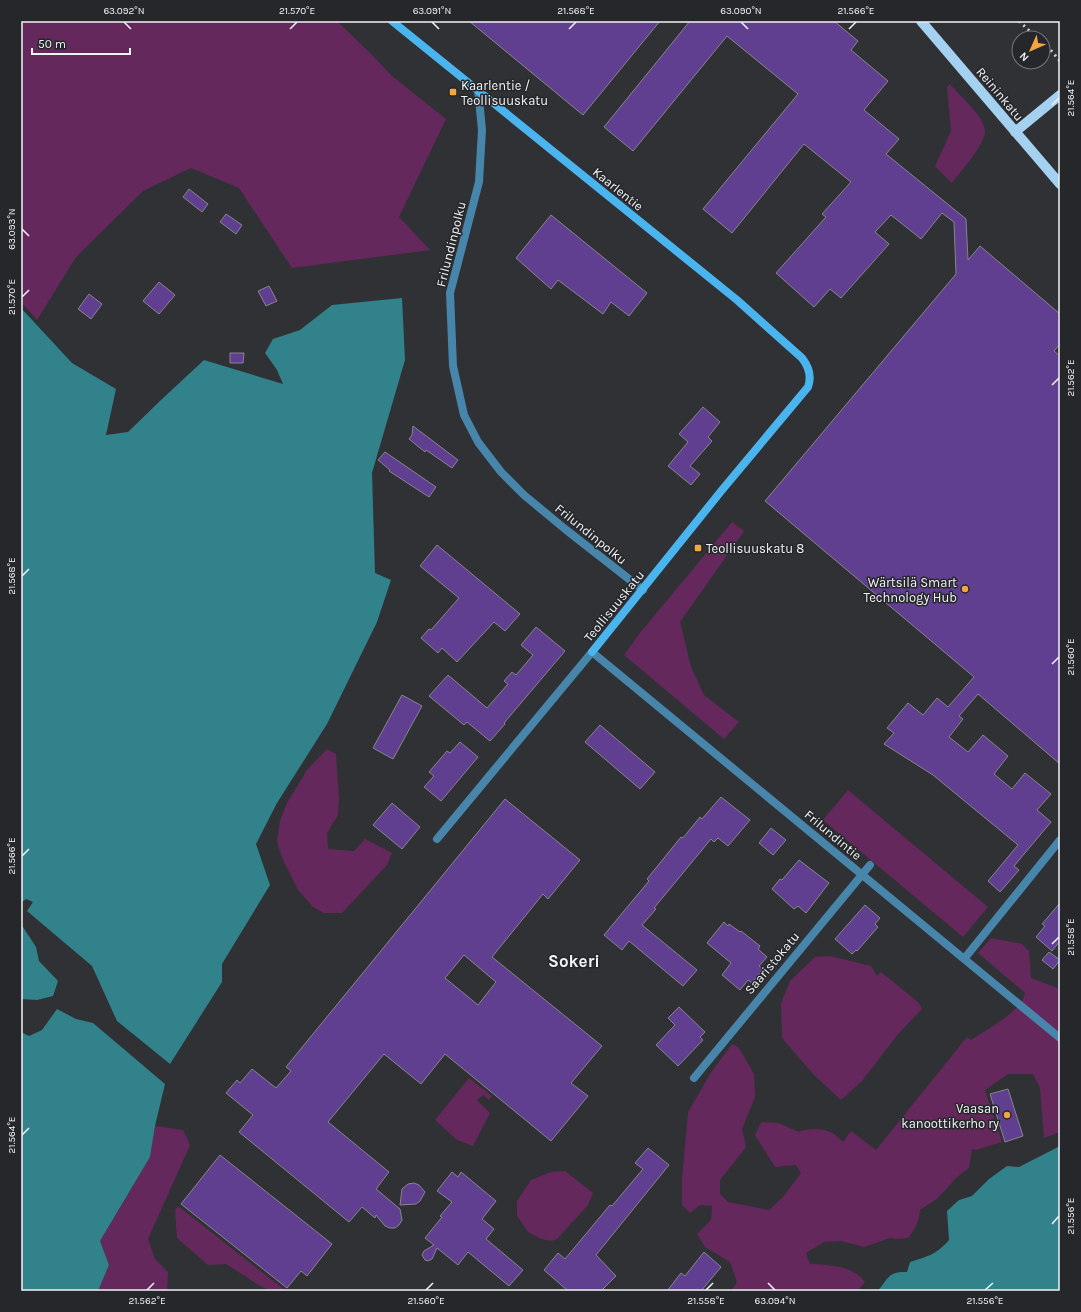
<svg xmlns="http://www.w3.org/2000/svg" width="1081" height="1312" font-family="Karla,sans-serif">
  <rect width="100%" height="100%" fill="#2f3135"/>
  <path fill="#65285d" d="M21,21H337L373,56L392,76L446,119L399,217L430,250L292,268L239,188L191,168L143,191L76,257L37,320L21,302Z
    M950,84C959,95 985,117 985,131C986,143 960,172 952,183L935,166L951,131L947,87Z
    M732,522L744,531L680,622L691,667L704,695L739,722L724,739L624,655L640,633Z
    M327,749L336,754L339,799L338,815L327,833L328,849L354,851L365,839L392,853L387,865L342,913H324L313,907L298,890L282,858L277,841L280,821L287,803L307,770Z
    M848,790L988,907L963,937L823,820Z
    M991,938L1022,944L1029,951L1031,978L1055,987L1060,990V1132L1044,1138L1040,1088L1033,1074H1008L985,1090L1002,1142L976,1150L972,1149L969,1168L957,1177L938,1198L920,1210C919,1222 915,1229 908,1238L897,1239L890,1238L864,1247L841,1241L824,1242L806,1253L810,1264C830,1265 852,1265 865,1282L857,1291H731L737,1282L730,1262L705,1247L697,1234L711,1220L712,1206L700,1205L690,1213L682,1205V1179L688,1112L710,1074L732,1044L739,1048L754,1074L755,1097L742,1129L746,1147L720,1180V1194L728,1202L769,1210L783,1197L801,1173L796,1165L775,1167L755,1135L761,1122L778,1123L799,1132C809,1128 823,1128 832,1133C836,1135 840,1139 843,1142L851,1131L876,1150L967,1037L971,1040C985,1031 1023,1010 1025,993L978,953Z
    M830,956L871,966L877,976L881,972L919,1003L922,1009L898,1034L862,1081L841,1100L813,1074L782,1038L781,1003L790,981L815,957Z
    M469,1078L492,1096L489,1100L483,1095L477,1100L490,1113L473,1146L457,1140L435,1120Z
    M155,1126L183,1130L190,1145L148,1239L155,1259L168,1272L167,1291H98L109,1265L100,1241L150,1157Z
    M565,1171L593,1193L588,1205L557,1239L552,1241L541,1239L528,1232L517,1216V1201L531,1180L551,1172Z
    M178,1206L286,1291H274L262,1287L226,1264L208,1265L177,1238L175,1210Z"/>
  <path fill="#31828a" d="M402,298L405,360L372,473L375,573L391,580L377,622L327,724L277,803L256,844L270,885L222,964V982L170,1064L117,1021L92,966L27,911L33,902L26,899L21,903V308L72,363L116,389L106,435L128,432L161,400L204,360L283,384L277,370L265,353L273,339L300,330L332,305Z
    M21,924L36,947L39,961L58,981L53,996L37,1000L21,999Z
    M57,1009L76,1019L93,1023L165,1084L155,1126L150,1157L100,1241L109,1265L98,1291H21V1032L29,1036L42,1030Z
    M1060,1146V1291H878C888,1278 889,1271 907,1272L910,1262C928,1256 936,1255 949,1240L947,1211L959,1200L972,1196L989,1179L1007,1166L1019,1167Z"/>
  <path fill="#613f90" stroke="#87858b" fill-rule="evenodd" d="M469,21H660L583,115Z
    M690,21H834L858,41L851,50L888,81L864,110L899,139L886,154L966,219L968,260L980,246L1060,314V344L1054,351L1060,356V764L978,694L959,716L963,719L949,737L968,752L983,735L1008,756L994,774L1012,789L1025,773L1051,794L1037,810L1051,822L1014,866L1019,870L1000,892L988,881L1018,845L933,775L884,744L894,733L887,728L908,703L923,715L937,698L948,707L974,677L765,501L956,274L954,222L942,213L921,239L891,215L875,232L889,244L841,298L830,289L814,307L776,273L826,217L822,214L851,182L804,144L732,233L703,209L798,94L727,36L633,151L604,127Z
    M189,189L208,204L202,212L183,197Z
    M226,214L242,225L236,234L220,222Z
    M551,215L647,293L629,316L611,302L603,314L558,280L551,289L516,258Z
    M159,282L175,295L159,314L143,301Z
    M269,286L277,301L266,306L258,291Z
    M89,294L102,304L91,319L78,309Z
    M230,353H244L243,363H230Z
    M703,407L720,422L708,437L712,441L690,466L700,474L691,485L668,466L688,442L679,434Z
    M413,426L458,460L452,468L426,450L425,452L409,439L412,435Z
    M385,452L436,487L429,497L389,471L390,470L378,460Z
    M437,545L520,614L505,631L494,622L457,662L442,648L438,653L421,638L429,629L431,630L459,598L420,566Z
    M536,627L565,651L504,723L505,724L490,741L467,722L464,725L429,696L448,675L487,708L508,684L504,681L512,672L516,675L533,655L521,645Z
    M402,695L422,706L393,759L373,748Z
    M600,725L655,772L640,789L585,742Z
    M460,742L478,757L441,801L424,787L434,776L429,772L447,751L450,753Z
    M721,797L750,820L728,846L718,838L714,842L711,839L654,908L656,909L642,925L697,970L683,986L629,941L622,950L604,935L649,881L647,879L681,837L683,838L700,817L702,819Z
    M505,799L580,860L548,899L543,894L492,957L602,1046L571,1083L588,1096L551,1141L445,1054L421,1084L384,1054L328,1122L389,1172L376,1189L400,1209L402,1220L399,1225L395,1228H390L385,1226L376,1215L375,1218L362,1207L349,1222L239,1132L253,1115L226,1093L237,1080L240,1083L252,1069L276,1088L291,1071L286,1067ZM464,955L496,982L478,1005L445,978Z
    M392,803L420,827L402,849L373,825Z
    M771,828L786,840L773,855L759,843Z
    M799,860L829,883L806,913L798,906L794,909L772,889L780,879L782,880Z
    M1060,903V941L1052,951L1036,937L1045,926L1042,924Z
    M865,905L880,918L875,924L878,927L857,951L856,950L852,954L835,939Z
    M724,922L728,926L729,924L740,932L741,931L760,946L758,949L767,957L759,966L763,969L752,983L748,980L740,990L722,975L731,963L707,943Z
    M1049,952L1060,960L1053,969L1042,960Z
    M679,1007L705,1032L700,1037L703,1040L678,1066L656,1045L675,1025L668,1018Z
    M1008,1089L1023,1136L1005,1142L990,1094Z
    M648,1148L669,1165L596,1255L616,1276L601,1291H568L544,1270L558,1253L565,1259L610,1205L612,1206L643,1169L635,1163Z
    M220,1155L332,1244L307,1276L301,1271L287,1288L181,1204Z
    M452,1172L458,1177L461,1172L496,1201L482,1219L494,1229L486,1239L523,1270L509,1286L468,1252L458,1265L437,1248L432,1259L428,1261L425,1260L422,1255L424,1251L434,1245L425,1238L442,1217L440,1216L452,1202L437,1191Z
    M414,1183L419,1185L425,1192L420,1201L416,1204L400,1205L402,1189L408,1184Z
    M704,1252L721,1267L701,1291H667L681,1273L685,1276Z"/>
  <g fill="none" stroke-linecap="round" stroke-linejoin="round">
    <path stroke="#4785aa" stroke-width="8" d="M478,89L482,130L479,182L450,293L453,366L464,415L478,442L501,472L524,495L565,529L643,590
      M437,839L592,652L1060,1038
      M964,959L1060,840
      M694,1078L870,865"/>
    <path stroke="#4ab4ef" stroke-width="8" d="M392,21L737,300L802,358C809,367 812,376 808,387L722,490L592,652"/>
    <path stroke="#a3d1ef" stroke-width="10" d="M921,21L1060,184
      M1015,132L1060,95"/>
    <path stroke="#cccdd1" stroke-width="3" stroke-dasharray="2 4" stroke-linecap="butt" d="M1019,21L1037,38
      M1043,41L1060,61"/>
  </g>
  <path fill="none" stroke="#f2f3f6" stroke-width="1.5" d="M124,22L131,29M432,22L439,29M741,22L748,29M290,29L297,22M569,29L576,22M849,29L856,22M1052,105L1059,98M22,229L29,236M22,297L29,290M1052,385L1059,378M22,576L29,569M1052,664L1059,657M22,856L29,849M1052,944L1059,937M22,1135L29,1128M1052,1224L1059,1216M768,1283L775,1290M147,1290L154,1283M426,1290L433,1283M706,1290L713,1283M985,1290L993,1283"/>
  <g fill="#f3a542" stroke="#25272b" stroke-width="1.5">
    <rect x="449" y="88" width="8" height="8" rx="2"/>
    <rect x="694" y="544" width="8" height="8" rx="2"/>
    <circle cx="965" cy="589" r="4"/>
    <circle cx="1007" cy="1115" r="4"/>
  </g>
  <g text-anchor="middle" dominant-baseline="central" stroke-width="3" stroke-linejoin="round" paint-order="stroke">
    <g font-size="13" fill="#f2f3f6" stroke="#25272b" text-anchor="start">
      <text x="461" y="85">Kaarlentie /<tspan x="461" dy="15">Teollisuuskatu</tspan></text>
      <text x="706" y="548">Teollisuuskatu 8</text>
      <text x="957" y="582" text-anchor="end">Wärtsilä Smart<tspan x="957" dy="15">Technology Hub</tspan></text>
      <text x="999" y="1108" text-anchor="end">Vaasan<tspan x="999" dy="15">kanoottikerho ry</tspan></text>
    </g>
    <g font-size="13" fill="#f2f3f6" stroke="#25272b">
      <text transform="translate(1000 94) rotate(50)">Reininkatu</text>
      <text transform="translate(618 189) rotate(39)">Kaarlentie</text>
      <text transform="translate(451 244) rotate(-76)">Frilundinpolku</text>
      <text transform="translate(591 534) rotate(39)">Frilundinpolku</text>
      <text transform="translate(614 606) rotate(-51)">Teollisuuskatu</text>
      <text transform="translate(833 835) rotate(40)">Frilundintie</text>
      <text transform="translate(772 963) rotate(-50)">Saaristokatu</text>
    </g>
    <g font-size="17" font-weight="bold" fill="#f2f3f6" stroke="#25272b">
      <text x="574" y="961">Sokeri</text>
    </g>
  </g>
  <rect width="1081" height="1312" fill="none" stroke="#25272b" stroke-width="44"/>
  <g transform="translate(1031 50) rotate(225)"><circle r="19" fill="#25272b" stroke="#77797c"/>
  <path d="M0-3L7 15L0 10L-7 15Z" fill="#f3a542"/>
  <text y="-6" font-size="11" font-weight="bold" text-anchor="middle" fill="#f2f3f6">N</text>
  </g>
  <path d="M32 48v6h98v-6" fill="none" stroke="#f2f3f6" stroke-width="2"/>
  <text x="38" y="48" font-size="12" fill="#f2f3f6" stroke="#25272b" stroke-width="3" paint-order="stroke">50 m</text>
  <rect x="22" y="22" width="1037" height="1268" fill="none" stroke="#f2f3f6" stroke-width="1.5"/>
  <g font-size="10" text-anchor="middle" fill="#f2f3f6">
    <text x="124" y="14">63.092°N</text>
    <text x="297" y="14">21.570°E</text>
    <text x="432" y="14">63.091°N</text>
    <text x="576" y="14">21.568°E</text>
    <text x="741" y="14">63.090°N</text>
    <text x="856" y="14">21.566°E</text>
    <text transform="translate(1070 98) rotate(-90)" y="4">21.564°E</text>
    <text transform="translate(11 229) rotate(-90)" y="4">63.093°N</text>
    <text transform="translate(11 297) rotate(-90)" y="4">21.570°E</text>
    <text transform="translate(1070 378) rotate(-90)" y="4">21.562°E</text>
    <text transform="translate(11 576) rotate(-90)" y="4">21.568°E</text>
    <text transform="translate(1070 657) rotate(-90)" y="4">21.560°E</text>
    <text transform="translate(11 856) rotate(-90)" y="4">21.566°E</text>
    <text transform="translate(1070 937) rotate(-90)" y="4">21.558°E</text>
    <text transform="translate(11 1135) rotate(-90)" y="4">21.564°E</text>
    <text transform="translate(1070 1216) rotate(-90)" y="4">21.556°E</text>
    <text x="147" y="1304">21.562°E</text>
    <text x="426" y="1304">21.560°E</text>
    <text x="706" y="1304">21.558°E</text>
    <text x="775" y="1304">63.094°N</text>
    <text x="985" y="1304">21.556°E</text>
  </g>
</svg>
